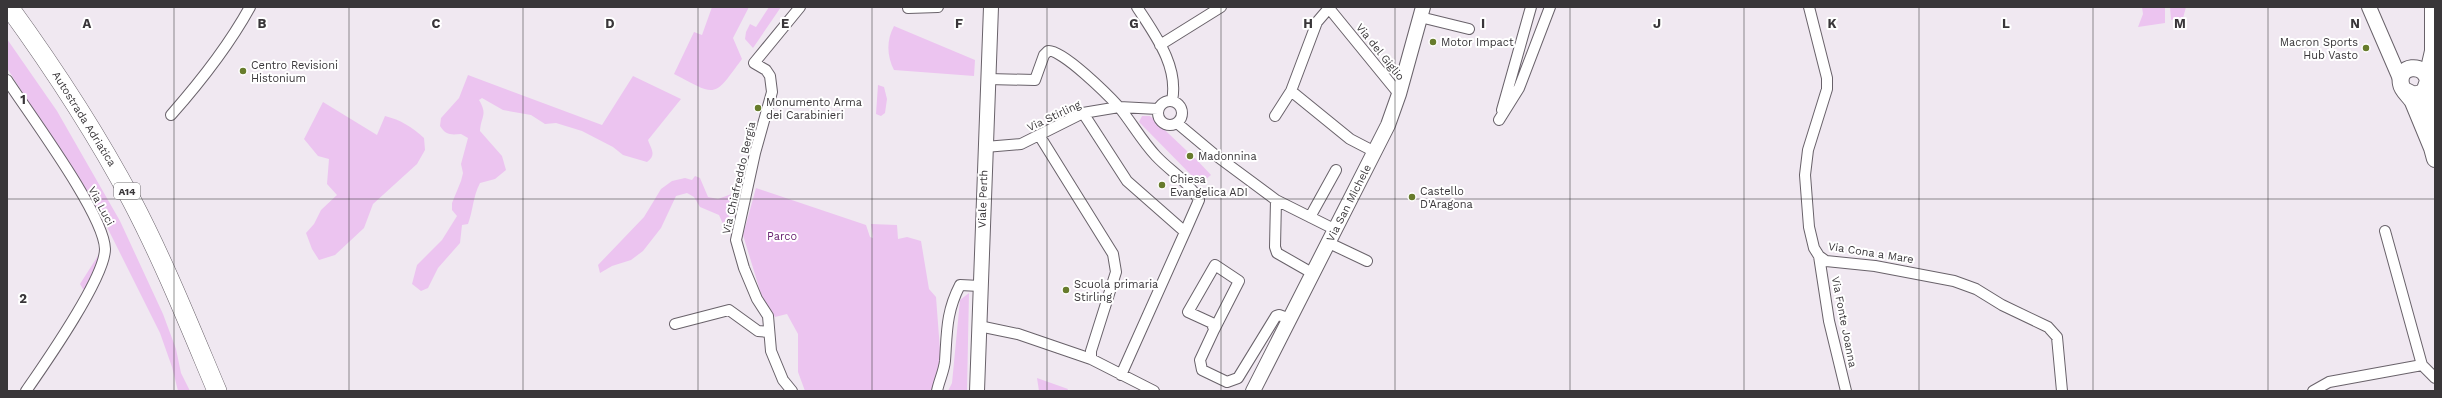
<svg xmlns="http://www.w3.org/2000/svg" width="2442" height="398" font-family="'Work Sans',sans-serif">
  <rect width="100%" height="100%" fill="#f0e8f1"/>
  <path fill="#ecc4f0" d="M712,7H749L733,38L742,59C713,98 718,97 674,74L694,32L702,35Z
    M769,7H781L753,48L745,39L746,32L750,24L756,27Z
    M2142,7H2165V23L2138,27L2143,14Z
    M2170,7H2186L2183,18L2171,20Z
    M894,26L975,60L974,76L894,70C887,56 886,41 894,26Z
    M7,39L57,111L120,221L163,314L176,349L181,373L190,391H178L172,367L160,333L108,229L7,68Z
    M468,75L602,125L633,76L681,99L648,140C651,149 657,155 647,162L623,155L613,147L582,131L556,123L545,124L531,115L503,110L482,98L479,100C488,115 481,116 480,131L502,156L506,170L495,179L480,183C473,196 473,211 468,224L462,225L460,243L438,268L428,288L421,291L412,284L417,265L442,240L457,216L452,210V203L461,181L463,173L461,164L468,138L461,134C450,135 446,135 440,126L441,118L459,98Z
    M878,85L884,87L887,99L885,113L881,116L876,114Z
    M323,102L377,135L385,116C401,120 412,127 424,138L425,150L417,164L373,204L364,228L335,255L319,260L312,249L306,233L314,224L321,210L337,195L327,184L329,159L318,156L304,139Z
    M1142,116H1150L1187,151L1188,157L1195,158L1211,175L1200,184L1139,122Z
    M695,176L700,178L708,197L718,199L737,192L741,193L739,204L723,224L719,215L700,207L694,197L687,193L676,196L661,228L643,251L631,260L612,266L600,273L598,265L644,217L661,189L672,181L685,178L692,180Z
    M756,188L866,225L870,237L873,238L871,224L897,225L898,239L907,237L921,241L929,289L936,297L941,363L931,391H805L798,372V334L787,314L775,317L761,294L743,235Z
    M101,251L92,282L87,289H83L80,284Z
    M969,293L967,391H948L952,383L960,300Z
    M1037,378L1068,389L1067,391H1039Z"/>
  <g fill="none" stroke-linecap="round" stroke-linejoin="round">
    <defs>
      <path id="street" d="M1137,7C1155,35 1179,66 1172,101
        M1328,7L1399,94
        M1809,7L1827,78V89L1808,150L1805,175L1809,227L1814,248L1819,256L1826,261L1875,266L1954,281L1976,289L2002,305L2048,327L2057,337L2062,391
        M908,8L938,7
        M1420,17L1469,29
        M1160,45L1221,7
        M988,79L1035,80L1044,55L1048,51C1061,48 1109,96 1119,107C1132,123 1142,141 1156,156C1170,171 1189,182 1199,200L1185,232
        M7,80C29,114 104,214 105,249C105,278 44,365 26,391
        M1291,91L1350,139L1375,152
        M1158 113a12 12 0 1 1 24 0a12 12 0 1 1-24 0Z
        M1502,110L1531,7
        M1083,113L1127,181L1185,232L1121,375
        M171,115C201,81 228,47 250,7
        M1275,116L1291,91L1317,22L1329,8
        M1499,120L1519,88L1550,7
        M1177,123L1214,154L1276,200L1275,247L1277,253L1312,273
        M1039,135L1113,254L1116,272L1091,351V359L1154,391
        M985,147L1021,144L1083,113L1119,107L1158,109
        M1276,200L1336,230
        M1310,217L1336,170
        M2385,231L2422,365L2435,378
        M1329,243L1367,261
        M1819,256L1829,321L1846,391
        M675,324L729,310L758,331L769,332
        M979,326L1018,334L1091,359
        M1214,330L1239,281L1215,265L1188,312L1212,323L1214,330L1200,360L1202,370L1227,382L1238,378L1276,316L1279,315L1290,319
        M792,391L783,380L771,351L768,316L757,299L744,268L736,240L755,153L772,92L770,76L766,70L754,63L800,7
        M937,391C939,381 944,371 945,361C947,332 946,312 960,285L980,286
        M2313,391L2329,382L2422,365"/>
      <path id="secondary" d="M2369,7L2401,81
        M977,391L991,7
        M1253,391L1388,125L1399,94L1423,7"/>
      <path id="primary" d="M2427,77L2433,51V7
        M2428,85L2432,148L2435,159
        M2404,90L2414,95L2424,92L2428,81C2425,62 2397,65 2401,84C2402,91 2410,96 2413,102L2432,148"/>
      <path id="highway" d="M9,7C54,69 96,133 132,201C164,262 190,327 217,391"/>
    </defs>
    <use href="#street" stroke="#69626a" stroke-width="12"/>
    <use href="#secondary" stroke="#69626a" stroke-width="16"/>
    <use href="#primary" stroke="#69626a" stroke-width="18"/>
    <use href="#highway" stroke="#69626a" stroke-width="20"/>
    <use href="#street" stroke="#fff" stroke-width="10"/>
    <use href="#secondary" stroke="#fff" stroke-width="14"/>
    <use href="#primary" stroke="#fff" stroke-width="16"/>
    <use href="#highway" stroke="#fff" stroke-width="19"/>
  </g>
  <path fill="none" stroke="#393639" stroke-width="1" stroke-opacity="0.55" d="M174,7V391M349,7V391M523,7V391M698,7V391M872,7V391M1047,7V391M1221,7V391M1395,7V391M1570,7V391M1744,7V391M1919,7V391M2093,7V391M2268,7V391M7,199H2435"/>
  <g fill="#677b2c" stroke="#fff" stroke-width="1.5">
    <circle cx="1433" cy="42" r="4"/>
    <circle cx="2366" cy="48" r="4"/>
    <circle cx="243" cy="71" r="4"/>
    <circle cx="758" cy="108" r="4"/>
    <circle cx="1190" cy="156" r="4"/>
    <circle cx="1162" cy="185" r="4"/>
    <circle cx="1412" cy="197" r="4"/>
    <circle cx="1066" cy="290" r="4"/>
  </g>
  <g text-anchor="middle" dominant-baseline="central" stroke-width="4" stroke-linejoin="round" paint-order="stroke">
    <rect fill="#fff" stroke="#747274" stroke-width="1" x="114" y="183" width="26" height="16" rx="3"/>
    <g font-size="10" font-weight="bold" fill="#393639">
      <text x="127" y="191">A14</text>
    </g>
    <g font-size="11" fill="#393639" stroke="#fff" text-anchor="start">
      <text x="1441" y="42">Motor Impact</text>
      <text x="2358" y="42" text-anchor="end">Macron Sports<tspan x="2358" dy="13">Hub Vasto</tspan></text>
      <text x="251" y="65">Centro Revisioni<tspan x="251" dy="13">Histonium</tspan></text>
      <text x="766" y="102">Monumento Arma<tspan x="766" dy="13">dei Carabinieri</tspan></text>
      <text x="1198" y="156">Madonnina</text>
      <text x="1170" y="179">Chiesa<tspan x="1170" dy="13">Evangelica ADI</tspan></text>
      <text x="1420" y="191">Castello<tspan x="1420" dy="13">D'Aragona</tspan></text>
      <text x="1074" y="284">Scuola primaria<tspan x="1074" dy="13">Stirling</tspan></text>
    </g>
    <g font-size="11" fill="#393639" stroke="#fff">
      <text transform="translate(1380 52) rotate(51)">Via del Giglio</text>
      <text transform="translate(1054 116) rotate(-25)">Via Stirling</text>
      <text transform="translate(84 119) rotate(58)">Autostrada Adriatica</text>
      <text transform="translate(739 178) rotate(-77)">Via Chiafreddo Bergia</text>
      <text transform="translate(983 199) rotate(-88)">Viale Perth</text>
      <text transform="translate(1349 203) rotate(-63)">Via San Michele</text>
      <text transform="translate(101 206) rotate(62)">Via Luci</text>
      <text transform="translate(1871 253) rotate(9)">Via Cona a Mare</text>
      <text transform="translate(1844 322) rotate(79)">Via Fonte Joanna</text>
    </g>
    <g font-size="11" fill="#67216f" stroke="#fff">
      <text x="782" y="236">Parco</text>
    </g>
  </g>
  <g font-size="13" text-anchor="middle" font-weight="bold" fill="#393639" stroke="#fff" stroke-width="4" stroke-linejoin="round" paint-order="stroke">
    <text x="87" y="28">A</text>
    <text x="262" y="28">B</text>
    <text x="436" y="28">C</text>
    <text x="610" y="28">D</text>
    <text x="785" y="28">E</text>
    <text x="959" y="28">F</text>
    <text x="1134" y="28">G</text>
    <text x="1308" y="28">H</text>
    <text x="1483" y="28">I</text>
    <text x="1657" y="28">J</text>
    <text x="1832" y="28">K</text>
    <text x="2006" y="28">L</text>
    <text x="2180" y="28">M</text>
    <text x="2355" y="28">N</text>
    <text x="23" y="104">1</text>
    <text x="23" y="303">2</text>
  </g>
  <rect width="2442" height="398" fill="none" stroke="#393639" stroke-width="16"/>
</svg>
